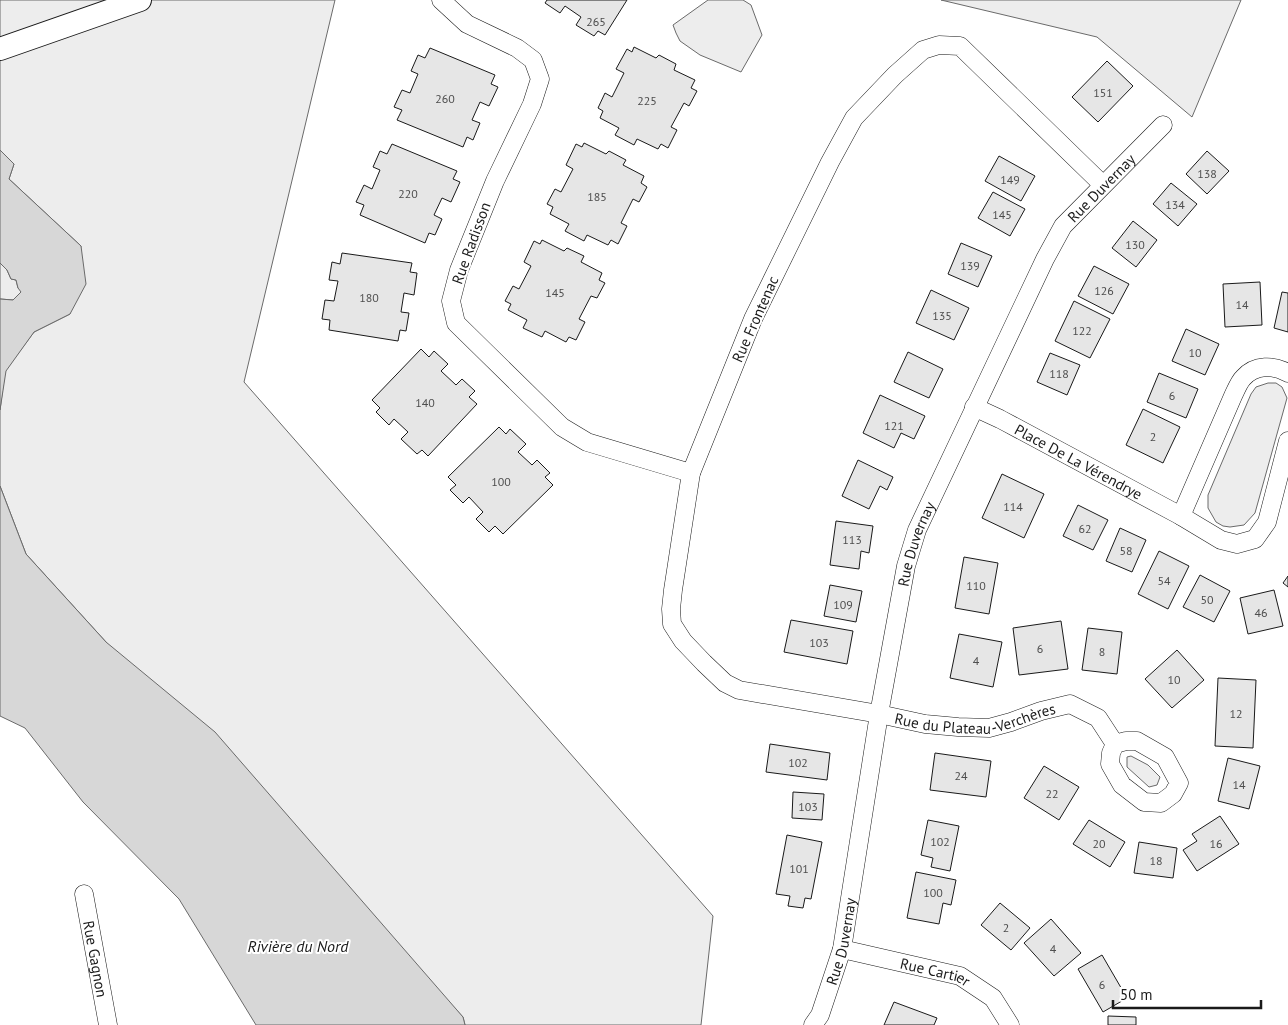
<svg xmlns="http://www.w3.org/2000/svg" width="1288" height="1025" font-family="'PT Sans',sans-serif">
  <rect width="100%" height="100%" fill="#fff"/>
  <path fill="#ededed" stroke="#6a6a6a" d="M0,0H335L244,382L713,916L701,1025H465L463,1017L106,642L26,554L0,486V410L5,371L34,332L70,314L81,246L9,179L14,164L0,150Z
    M708,0H743L751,5L762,35L741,72L700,55L680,41L676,33L673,25Z
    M941,0H1241L1192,117L1097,37Z
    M0,263L7,270L11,279L16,280L18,288L21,290V295L13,300L0,299Z
    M1268,383H1276L1282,387L1287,398L1255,513L1244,525L1230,527L1223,526L1216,522L1208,508V495L1251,394L1256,387Z
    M1131,756L1148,765L1160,777L1157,785L1149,787L1127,767V757Z"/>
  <path fill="#d7d7d7" stroke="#6a6a6a" d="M0,150L14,164L9,179L81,246L86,284L70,314L34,332L6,371L0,410V299L13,300L21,292L18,288L16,280L11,279L7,270L0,263Z
    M0,486L26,554L106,642L215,732L463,1017L465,1025H256L179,899L83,802L25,728L0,716Z"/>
  <path fill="#e6e6e6" stroke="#1a1a1a" d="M547,0H627L605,35L598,31L594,36L576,25L581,17L565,6L560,13L545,3Z
    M634,47L656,58L659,55L676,64L674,70L695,80L691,88L697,91L689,106L684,103L677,116L671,127L677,130L668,148L661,144L658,149L637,139L634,145L615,135L619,128L600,118L603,111L598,108L605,93L612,97L624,73L616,69L627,49L632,52Z
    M430,48L495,75L491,84L498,87L489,106L480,102L472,120L480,123L473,140L467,137L463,147L397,120L402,110L394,107L402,90L410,93L418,74L411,71L418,55L425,58Z
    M1107,61L1133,86L1098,122L1072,97Z
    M584,143L606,154L609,151L626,160L623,165L644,176L641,183L647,187L639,202L633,199L621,223L627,226L618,244L611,240L608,245L587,235L584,241L565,231L569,224L550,214L553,207L547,204L555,189L561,192L573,169L566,165L576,144L582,147Z
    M392,144L457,171L453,179L460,182L451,202L442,198L434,215L442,219L435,235L429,233L425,243L360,215L364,205L356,202L364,185L372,189L380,170L373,167L380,151L387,154Z
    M1207,151L1229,171L1207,194L1186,174Z
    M999,156L1035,176L1021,201L985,181Z
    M1171,183L1197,204L1178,226L1153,204Z
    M993,192L1025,209L1010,236L978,218Z
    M1133,221L1157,240L1136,267L1112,248Z
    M542,240L564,251L567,248L584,256L581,262L602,273L599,280L605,283L597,298L591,296L579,319L585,322L576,340L569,337L566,342L545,331L542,337L523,328L527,320L508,310L511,304L505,301L513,286L519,289L531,266L524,262L534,241L540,244Z
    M961,243L992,256L978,287L948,274Z
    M342,253L412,263L410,272L417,273L414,295L404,293L401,312L409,313L406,331L400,330L398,341L329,330L330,320L322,319L325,300L334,301L338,281L329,280L332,262L340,264Z
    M1094,266L1129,284L1113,314L1078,296Z
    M1260,282L1262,325L1225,327L1223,284Z
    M931,290L969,308L954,340L916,323Z
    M1282,292L1288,293V332L1274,328Z
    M1074,301L1110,319L1090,358L1055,341Z
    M1186,329L1219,344L1205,375L1172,361Z
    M421,349L429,357L434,351L448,364L441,371L456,385L462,379L475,391L469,397L477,404L428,456L422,450L417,454L401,439L408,432L394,419L389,425L376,412L380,408L372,400Z
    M908,352L943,369L929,398L894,382Z
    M1050,353L1080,365L1067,395L1037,382Z
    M1159,373L1198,389L1186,418L1147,402Z
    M880,395L925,416L914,439L901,433L894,448L863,433Z
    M1143,409L1180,427L1163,463L1126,445Z
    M499,427L506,434L510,429L526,444L518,452L532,465L537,460L550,473L545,477L553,485L503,534L495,526L489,532L476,519L483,512L469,497L463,503L450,490L456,485L448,477Z
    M858,460L893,477L887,490L880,486L869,509L842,496Z
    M1002,474L1044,494L1024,538L982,518Z
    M1078,505L1108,520L1093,550L1063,536Z
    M836,521L873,526L869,553L861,551L859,569L830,565Z
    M1120,528L1146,540L1132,572L1106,561Z
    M1159,551L1189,566L1168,609L1138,594Z
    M964,557L998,563L989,614L955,608Z
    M1200,575L1230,591L1214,622L1183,607Z
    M1288,576V587L1283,583Z
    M830,585L862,591L856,622L824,616Z
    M1274,590L1283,626L1248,634L1240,598Z
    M791,620L853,631L847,664L784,652Z
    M1061,621L1068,669L1019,675L1013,628Z
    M1088,628L1122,632L1117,674L1082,670Z
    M959,634L1002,642L993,687L950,678Z
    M1177,650L1204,680L1172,708L1145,679Z
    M1218,678L1256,680L1253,748L1215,746Z
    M770,744L830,753L827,780L766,772Z
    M935,753L991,761L986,797L930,790Z
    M1228,758L1260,766L1249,809L1218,801Z
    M1044,766L1079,787L1059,820L1024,798Z
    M793,792L824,794L822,820L792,818Z
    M1220,816L1239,844L1197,871L1183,850L1197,841L1192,834Z
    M928,820L959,826L950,871L931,867L933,858L921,855Z
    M1089,820L1125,842L1110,867L1073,844Z
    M787,835L822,842L811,899L805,898L803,908L788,906L790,896L776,894Z
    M1139,842L1177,848L1173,878L1134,873Z
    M916,872L956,880L951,905L943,903L939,924L907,918Z
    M1000,903L1030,928L1011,950L981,925Z
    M1051,919L1081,953L1054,976L1024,943Z
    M1102,955L1127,998L1103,1012L1078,969Z
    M894,1002L937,1018L934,1025H884Z
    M1108,1016L1136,1017V1025H1108Z"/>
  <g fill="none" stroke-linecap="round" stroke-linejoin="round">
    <defs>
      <g id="minor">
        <path d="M441,0L467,24L517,48L533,60L540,79L532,104L495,181L459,270L451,301L456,323L562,427L587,442L691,473"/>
        <path id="s1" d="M1102,184L960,46L939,45L923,50L895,75L854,118L830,162L753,319L691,473L673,590L671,609L672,624L683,641L704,663L725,683L739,690L879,714L925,724L958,727L989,728L1011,722L1041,711L1070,704L1098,718L1115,744L1126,741H1137L1165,757L1179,783L1173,794L1161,803L1144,802L1122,785L1110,764L1111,753L1115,744"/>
        <path id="s2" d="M974,407L1000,419L1181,516L1221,540L1237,544L1255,539L1267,522L1288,441"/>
        <path d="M1181,516L1233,396C1236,390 1239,382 1243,378C1255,364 1274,365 1288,373"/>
        <path id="s3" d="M84,894L108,1025"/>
        <path id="s4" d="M842,949L960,976L993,998L1010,1025"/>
        <path id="s5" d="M813,1025L820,1015L842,949L879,714L906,566L917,530L1045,259L1063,226L1163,125"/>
      </g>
      <path id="tertiary" d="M0,49L140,0"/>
    </defs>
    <use href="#minor" stroke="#1a1a1a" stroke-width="19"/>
    <use href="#tertiary" stroke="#1a1a1a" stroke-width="24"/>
    <use href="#minor" stroke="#fff" stroke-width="18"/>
    <use href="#tertiary" stroke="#fff" stroke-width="22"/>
  </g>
  <g text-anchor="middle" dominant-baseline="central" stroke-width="4" stroke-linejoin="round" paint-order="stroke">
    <g font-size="12" fill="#4d4d4d">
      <text x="596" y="21">265</text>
      <text x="1103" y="92">151</text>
      <text x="445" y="98">260</text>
      <text x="647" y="100">225</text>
      <text x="1207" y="173">138</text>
      <text x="1010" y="179">149</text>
      <text x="408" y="193">220</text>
      <text x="597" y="196">185</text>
      <text x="1175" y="204">134</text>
      <text x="1002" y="214">145</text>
      <text x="1135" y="244">130</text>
      <text x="970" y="265">139</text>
      <text x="1104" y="290">126</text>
      <text x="555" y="292">145</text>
      <text x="369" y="297">180</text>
      <text x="1242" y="304">14</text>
      <text x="942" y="315">135</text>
      <text x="1082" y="330">122</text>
      <text x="1195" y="352">10</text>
      <text x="1059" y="373">118</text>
      <text x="1172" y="395">6</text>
      <text x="425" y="402">140</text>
      <text x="894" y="425">121</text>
      <text x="1153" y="436">2</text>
      <text x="501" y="481">100</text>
      <text x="1013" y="506">114</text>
      <text x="1085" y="528">62</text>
      <text x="852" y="539">113</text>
      <text x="1126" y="550">58</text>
      <text x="1164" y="580">54</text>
      <text x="976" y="585">110</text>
      <text x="1207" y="599">50</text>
      <text x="843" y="604">109</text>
      <text x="1261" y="612">46</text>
      <text x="819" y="642">103</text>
      <text x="1040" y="648">6</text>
      <text x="1102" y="651">8</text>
      <text x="976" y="660">4</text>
      <text x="1174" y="679">10</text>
      <text x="1236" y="713">12</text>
      <text x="798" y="762">102</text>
      <text x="961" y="775">24</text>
      <text x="1239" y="784">14</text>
      <text x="1052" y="793">22</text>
      <text x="808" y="806">103</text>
      <text x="940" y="841">102</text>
      <text x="1099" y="843">20</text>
      <text x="1216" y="843">16</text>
      <text x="1156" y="860">18</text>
      <text x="799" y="868">101</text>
      <text x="933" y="892">100</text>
      <text x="1006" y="927">2</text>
      <text x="1053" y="948">4</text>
      <text x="1102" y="984">6</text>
    </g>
    <g font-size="15" fill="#1a1a1a" stroke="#fff">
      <text stroke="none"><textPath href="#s5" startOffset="899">Rue Duvernay</textPath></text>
      <text transform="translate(471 243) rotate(-70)">Rue Radisson</text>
      <text transform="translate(755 319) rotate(-66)">Rue Frontenac</text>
      <text stroke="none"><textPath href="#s2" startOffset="118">Place De La Vérendrye</textPath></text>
      <text stroke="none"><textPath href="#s5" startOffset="494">Rue Duvernay</textPath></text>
      <text stroke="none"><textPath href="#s1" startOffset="1212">Rue du Plateau-Verchères</textPath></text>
      <text stroke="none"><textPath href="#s5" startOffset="89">Rue Duvernay</textPath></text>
      <text stroke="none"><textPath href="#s3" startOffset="66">Rue Gagnon</textPath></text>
      <text stroke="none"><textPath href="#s4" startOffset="96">Rue Cartier</textPath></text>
    </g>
    <g font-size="16" font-style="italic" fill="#1a1a1a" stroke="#fff">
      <text x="298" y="946">Rivière du Nord</text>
    </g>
  </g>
  <path d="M1113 1000v8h148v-8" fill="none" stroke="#1a1a1a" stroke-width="2.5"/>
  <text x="1120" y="1000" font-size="15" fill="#1a1a1a" stroke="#ffffff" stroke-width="4" paint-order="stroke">50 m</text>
</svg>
